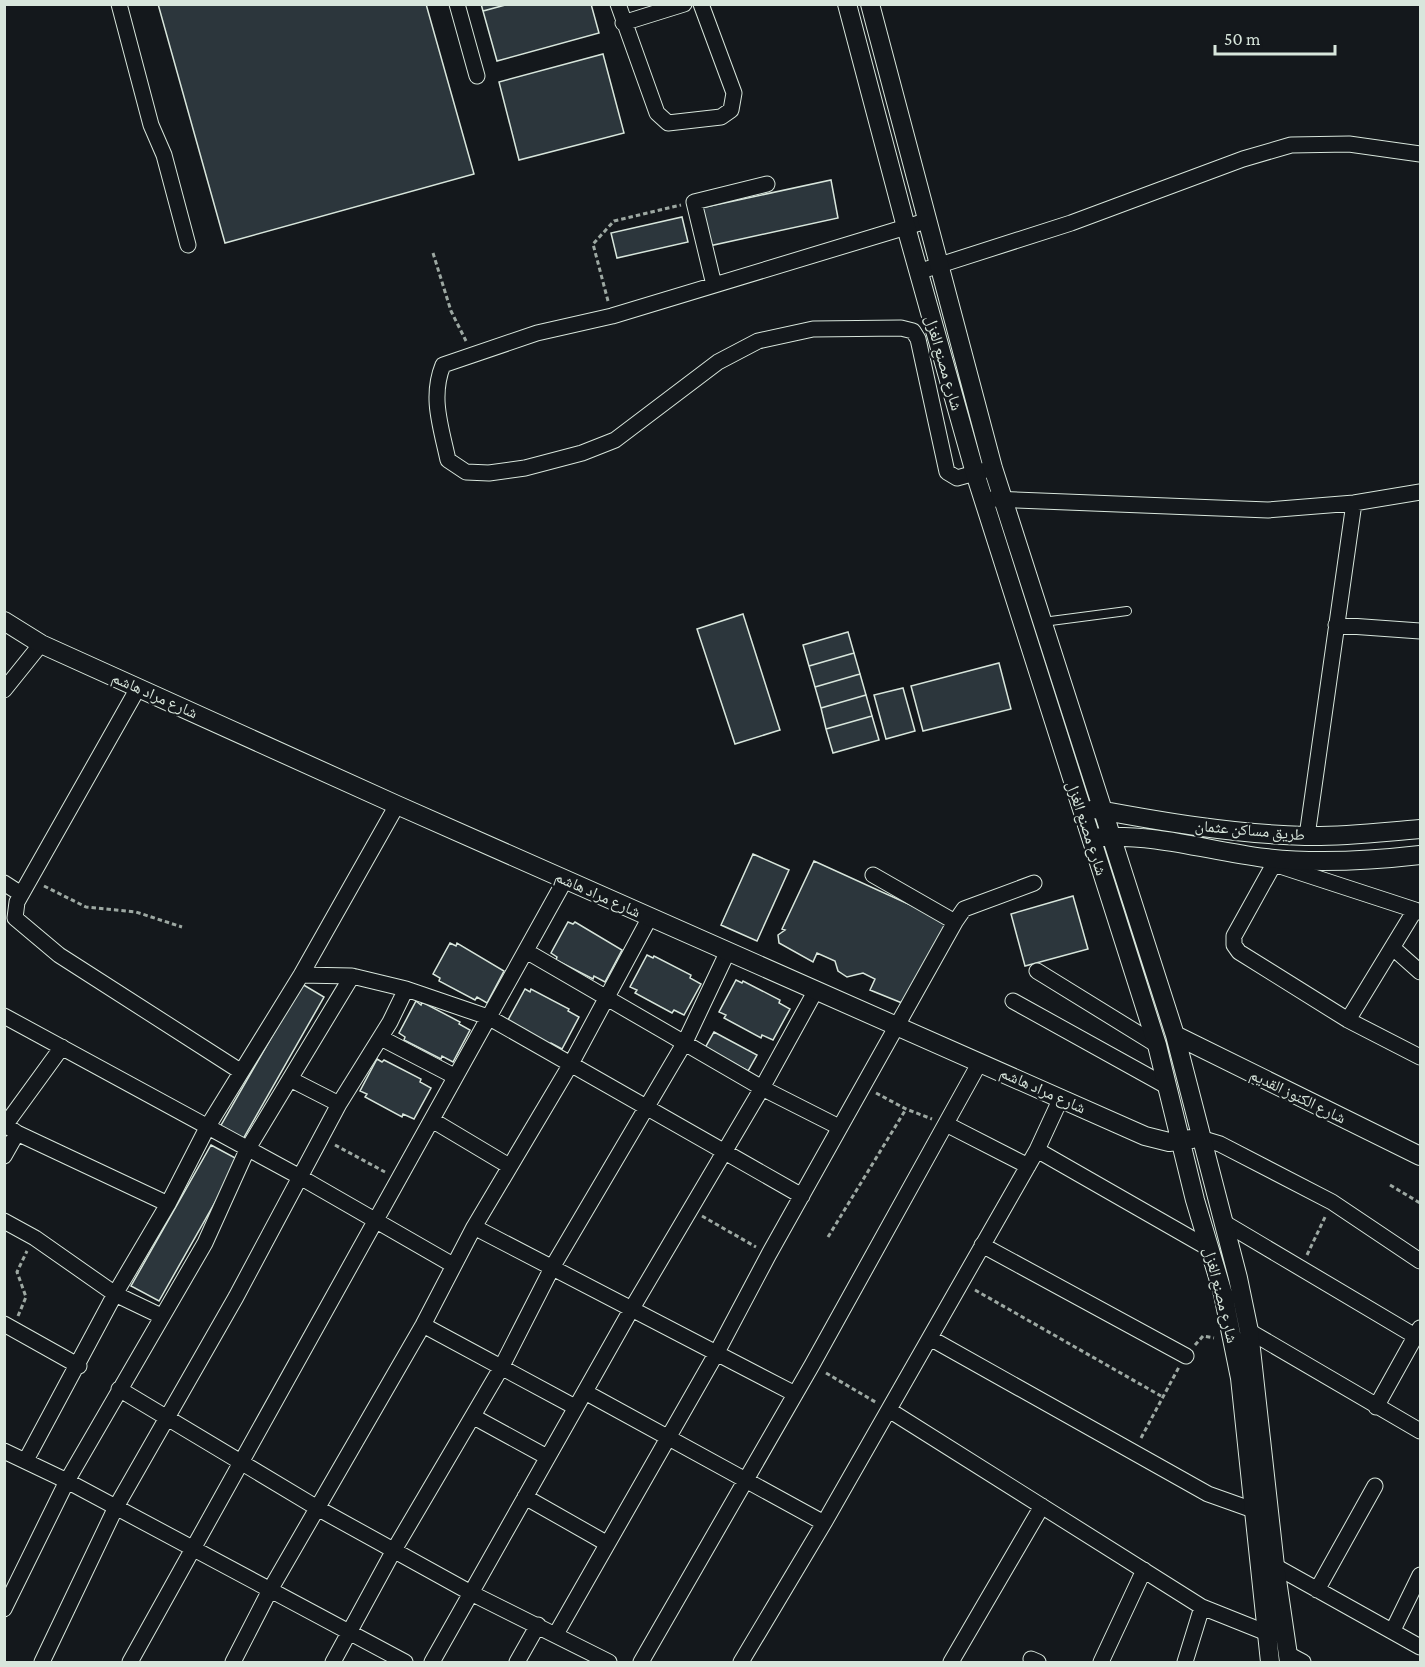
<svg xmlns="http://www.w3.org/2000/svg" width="1425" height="1667" font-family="'Crimson Pro','Noto Naskh Arabic',serif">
  <rect width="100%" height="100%" fill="#14181c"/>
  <path fill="#2c363c" stroke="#d8e6dc" stroke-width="1.5" d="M158,4H426L474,174L225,243Z
    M481,4H509L483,11Z
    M509,4H591L599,33L497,61L483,11Z
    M603,54L624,133L519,160L499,82Z
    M831,180L838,218L709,246L701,208Z
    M682,217L688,242L617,258L611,233Z
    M743,614L780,730L735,744L697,629Z
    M848,632L854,653L809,666L803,645Z
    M854,653L860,674L815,687L809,666Z
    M999,663L1011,709L923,731L911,686Z
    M860,674L866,695L821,708L815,687Z
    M903,688L915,731L886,739L874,695Z
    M866,695L872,716L826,729L821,708Z
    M872,716L879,740L833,753L826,729Z
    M753,854L789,870L757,941L721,925Z
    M814,861L948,922L902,1003L870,990L875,979L863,973L847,977L838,971L835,961L817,953L813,962L779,943L778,935L785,930L782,929Z
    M1073,896L1088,949L1025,966L1011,914Z
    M568,922L573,924L575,922L622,950L605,982L594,976L593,979L556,960L557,957L551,953Z
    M450,943L456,946L457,943L504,971L487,1003L477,997L475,1000L439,981L440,978L433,974Z
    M647,955L653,958L654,956L691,975L690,978L701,984L684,1015L674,1010L672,1013L635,993L637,990L630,987Z
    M736,980L742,983L743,981L780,1000L779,1003L790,1009L773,1040L762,1035L761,1038L724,1018L726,1015L719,1012Z
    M302,984L324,997L243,1139L220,1127Z
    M525,989L530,992L531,989L569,1009L568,1011L579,1017L562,1049L551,1043L550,1046L508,1020Z
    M416,1001L421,1005L422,1002L460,1022L459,1024L470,1030L453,1062L442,1056L441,1059L404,1040L405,1037L399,1033Z
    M714,1032L757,1055L748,1071L705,1048Z
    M377,1059L382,1062L384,1060L421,1079L420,1082L431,1088L414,1119L403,1114L402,1117L365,1097L367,1094L360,1091Z
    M211,1145L239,1160L159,1301L131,1286Z"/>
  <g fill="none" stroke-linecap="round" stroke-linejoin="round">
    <defs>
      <path id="service" d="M1043,622L1127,611"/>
      <path id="minor" d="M119,4L151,125L164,155L188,245
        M457,4L477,76
        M618,4L657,113L668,123L721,117L731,110L734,93L701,4
        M623,23L684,4
        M926,221L612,316L537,333L443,365C430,397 441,427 448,460L466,472L489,473L525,468L582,453L615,440L718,362L758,341L813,329L901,328L913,331L918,339L947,472L957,478L986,470
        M918,272L1071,223L1243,159L1291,145L1349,144L1420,154
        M714,285L694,202L767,184
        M992,499L1268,510L1354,503L1420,492
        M1336,625L1420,631
        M138,688L17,902L15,918L59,955L240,1071
        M4,690L41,644
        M1307,836L1354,503
        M873,875L955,922
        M4,883L21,894
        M1415,910L1274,864L1234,936V945L1239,952L1348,1020L1420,1057
        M1393,948L1420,972
        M526,951L762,1088L839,1127
        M1037,971L1157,1045
        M301,975L352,976
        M1013,1001L1168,1087
        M4,1016L300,1177L453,1265
        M1348,1020L1415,910L1420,912
        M381,1038L454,1076
        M290,1079L339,1104
        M432,1120L509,1166
        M4,1124L17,1133L168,1204
        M6,1124L62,1047
        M946,1124L1028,1166
        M1200,1138L1220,1144L1332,1202L1420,1261
        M1037,1150L1061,1098
        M4,1156L17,1133
        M4,1221L35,1238L115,1294L161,1316
        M1223,1222L1415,1336
        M474,1227L795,1394
        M982,1245L1186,1356
        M4,1324L79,1366
        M423,1325L575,1407
        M1249,1331L1420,1431
        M930,1338L1208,1494L1253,1510
        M119,1389L319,1509L471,1593L609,1662
        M585,1392L824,1523
        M1376,1407L1420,1328
        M889,1410L1202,1607L1267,1633
        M474,1417L547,1457
        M4,1451L67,1481L405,1662
        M26,1460L115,1294L168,1204L208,1126L301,975L397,805
        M525,1497L606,1543
        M1275,1566L1420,1647
        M1317,1590L1375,1486
        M4,1609L67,1481L205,1243L247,1150L352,976L406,989L488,1017L802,1196
        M1393,1630L1420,1575
        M556,1634L716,1354L769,1254L955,922L964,909L1034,883
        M1288,1654L1303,1662
        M1031,1659L1038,1662
        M42,1662L116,1507L236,1297L339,1104L390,1022L406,989
        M130,1662L565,880
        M233,1662L270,1590L423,1325L474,1227L572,1062L650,917
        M333,1662L394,1550L501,1368L553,1266L685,1042L728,951
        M432,1662L631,1310L762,1088L816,990
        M517,1662L538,1625
        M641,1662L812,1365L980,1062
        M741,1662L824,1523L1037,1150L1210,1249
        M951,1662L1042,1506
        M1101,1662L1144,1570
        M1185,1662L1202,1607"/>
      <path id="tertiary" d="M847,4L906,227L975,473L1157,1045L1195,1200L1223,1294L1240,1378L1270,1662
        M870,4L993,468L1175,1035L1238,1278L1249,1331L1275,1566L1289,1662
        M4,621L41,644L397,805L1145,1136L1169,1142L1192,1139
        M1094,809C1163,822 1235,834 1305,836C1344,837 1382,832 1420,829
        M1101,837C1158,834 1209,851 1265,858C1317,864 1368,861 1420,855
        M1175,1035L1420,1156"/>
    </defs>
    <use href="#service" stroke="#d8e6dc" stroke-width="10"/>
    <use href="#minor" stroke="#d8e6dc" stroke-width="17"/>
    <use href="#tertiary" stroke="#d8e6dc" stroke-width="20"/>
    <path stroke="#9da8a2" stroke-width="3" stroke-dasharray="4.5 3" stroke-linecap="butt" d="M433,253L451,311L466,341
      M608,301L593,244L614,221L681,205
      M44,886L86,907L136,912L182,927
      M876,1093L906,1109L932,1119
      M335,1145L385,1172
      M1390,1185L1420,1203
      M702,1216L756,1247
      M828,1237L906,1109
      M1307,1255L1326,1215
      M975,1290L1161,1396
      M18,1316L26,1297L17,1272L27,1251
      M1195,1345L1203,1336L1214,1338
      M826,1373L877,1403
      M1141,1438L1179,1367"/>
    <use href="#service" stroke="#14181c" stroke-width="8"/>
    <use href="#minor" stroke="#14181c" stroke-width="15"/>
    <use href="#tertiary" stroke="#14181c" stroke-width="18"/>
  </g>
  <g text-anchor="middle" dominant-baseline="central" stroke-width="4.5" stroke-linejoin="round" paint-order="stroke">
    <g font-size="16" fill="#d8e6dc" stroke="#14181c">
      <text transform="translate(944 363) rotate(74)">شارع مصنع الغزل</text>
      <text transform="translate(155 695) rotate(24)">شارع مراد هاشم</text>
      <text transform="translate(1087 828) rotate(72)">شارع مصنع الغزل</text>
      <text transform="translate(1250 830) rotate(5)">طريق مساكن عثمان</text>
      <text transform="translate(598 894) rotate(24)">شارع مراد هاشم</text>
      <text transform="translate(1043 1090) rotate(24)">شارع مراد هاشم</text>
      <text transform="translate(1298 1096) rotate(26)">شارع الكنوز القديم</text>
      <text transform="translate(1221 1295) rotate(76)">شارع مصنع الغزل</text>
    </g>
  </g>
  <rect width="1425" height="1667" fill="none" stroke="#d8e6dc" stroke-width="12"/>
  <path d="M1215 45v9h120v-9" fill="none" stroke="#d8e6dc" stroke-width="3"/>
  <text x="1224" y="45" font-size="18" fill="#d8e6dc" stroke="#14181c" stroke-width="4.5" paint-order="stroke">50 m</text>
</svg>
